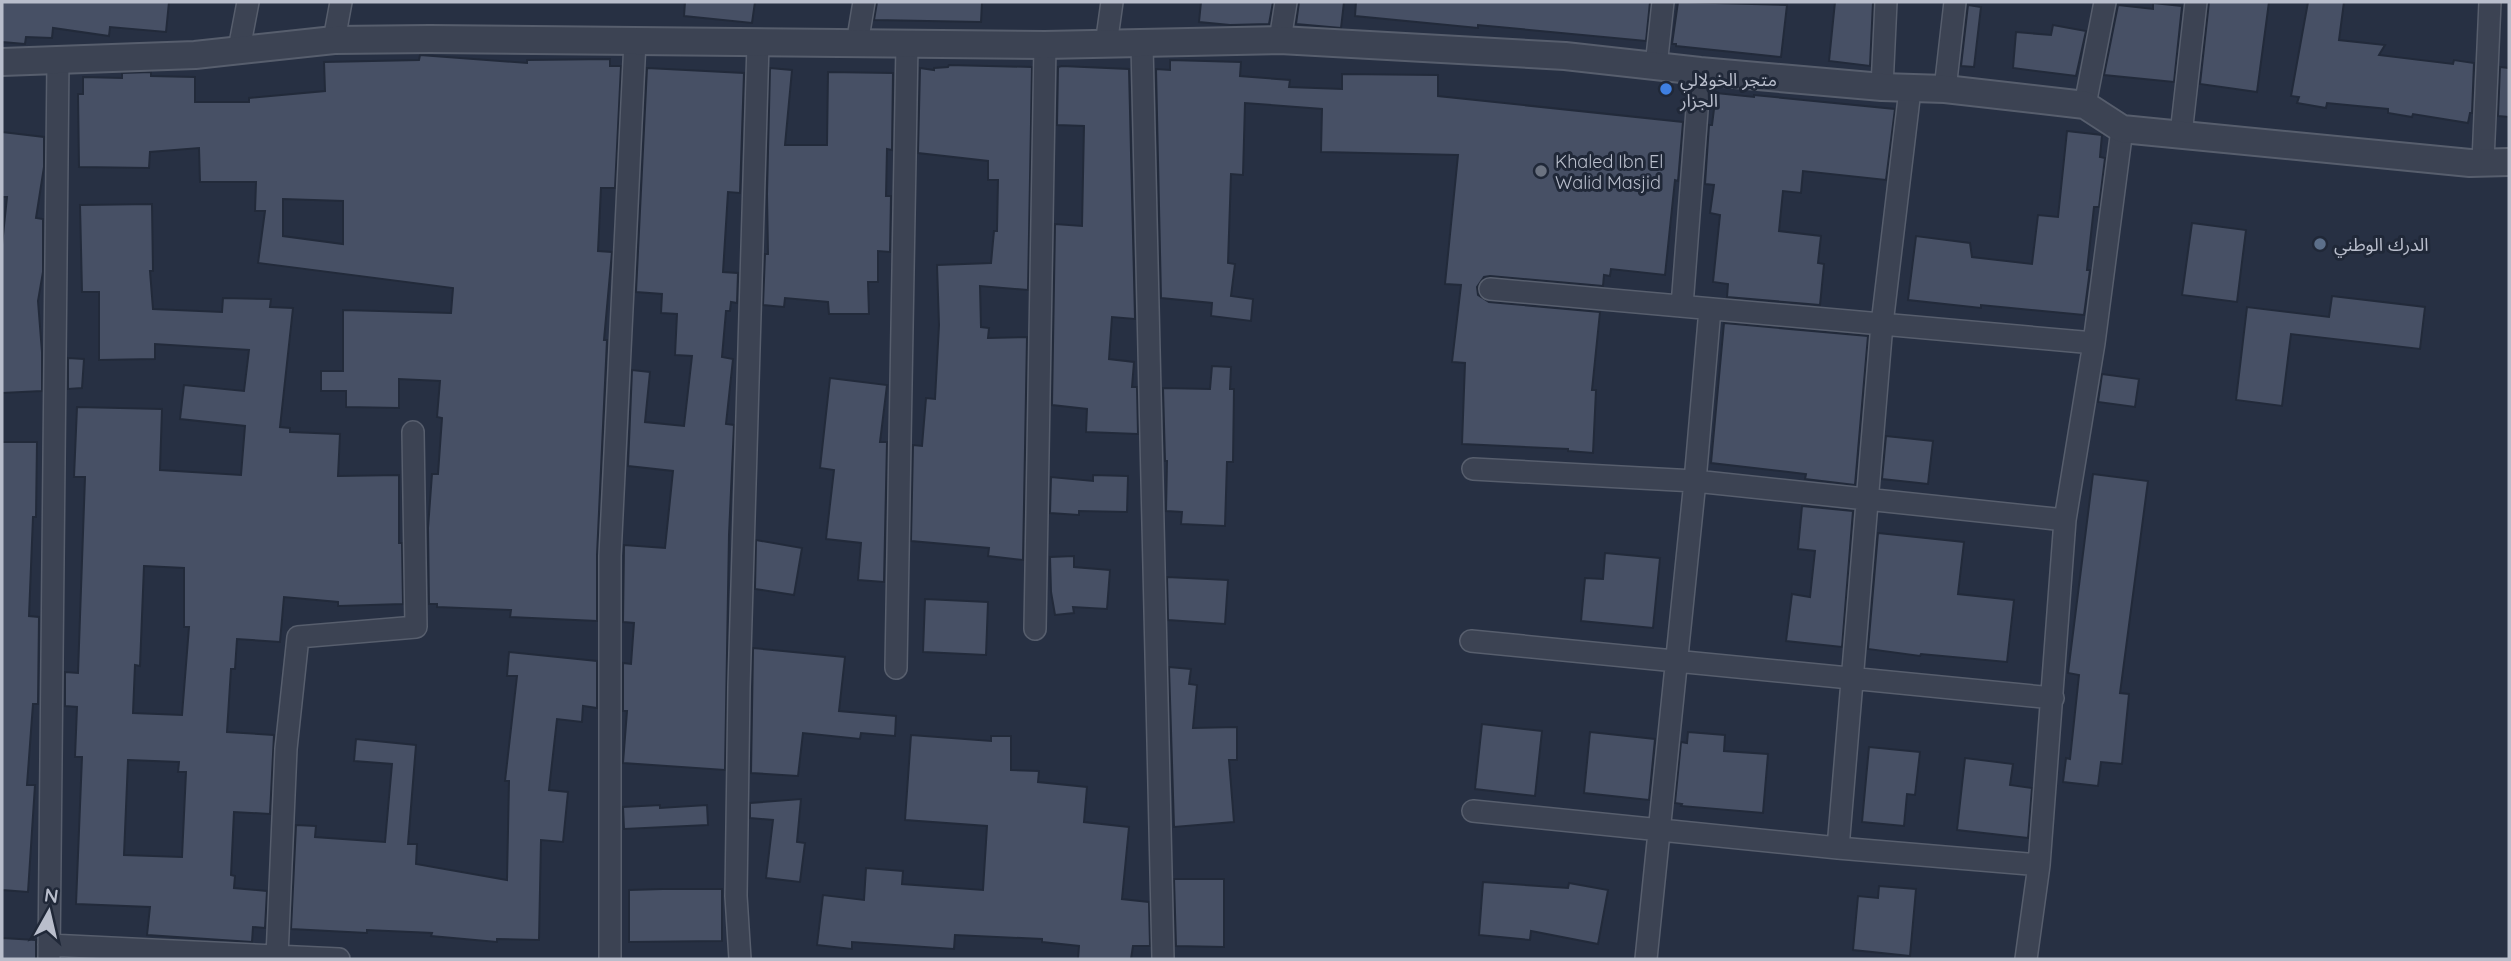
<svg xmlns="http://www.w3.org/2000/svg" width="2511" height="961" font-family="Quicksand,'Noto Sans Arabic',sans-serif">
  <rect width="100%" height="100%" fill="#273043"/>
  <path fill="#475065" stroke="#222a3a" stroke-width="2" fill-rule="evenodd" d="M2,2H169L166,32L110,27L109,36L53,28L52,38L26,37L25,44L2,42Z
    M685,2H755L752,23L684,16Z
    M877,2H982L981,22L874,20Z
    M1201,2H1273L1269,24L1230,25L1199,22Z
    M1299,2H1344L1341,28L1296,24Z
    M1356,2H1650L1646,41L1478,25V28L1355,16Z
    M1678,2L1787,5L1781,57L1676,46V44H1672Z
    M1835,2H1873L1870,66L1829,61Z
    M2209,2H2269L2257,92L2200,84Z
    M2308,2H2344L2339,40L2385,45L2379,55L2453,64L2454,60L2474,63L2472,113H2470L2468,123L2413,114L2412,117L2388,113V109L2327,103L2326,108L2297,103L2299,97L2291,96Z
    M2153,3L2182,6L2174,82L2104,75L2118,5L2153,9Z
    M1968,5L1981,7L1974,67L1961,66Z
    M2053,25L2086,31L2076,76L2013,68L2016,32L2051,35Z
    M420,55L527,63V60L610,59V66H621L615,188H601L598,251L612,252L604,340H607L597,555V621L510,617L511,610L437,607V604H429L428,528L432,474H438L442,418L437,417L440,381L399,379V408L346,407V391H321V371H343V310L451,313L453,288L258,263L265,211H255L256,182H200L199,148L150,152L149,168L79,167L78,94H83V77L122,78V73L151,72V76L195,77V102H249V98L325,91L324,62L419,60ZM283,199L343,201V244L283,236Z
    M1170,60L1241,62L1240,76L1290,80L1289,87L1342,89V74L1438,75V96L1683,122L1678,181L1675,180L1665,275L1611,269L1610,276L1604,275L1603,286L1490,276L1484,277L1477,287L1478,295L1489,302L1600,312L1592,390H1596L1593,453L1568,451V449L1462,444L1465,363L1452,362L1461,285L1445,284L1458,155L1321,152L1322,109L1245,103L1243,175L1231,174L1228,263L1235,264L1231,296L1253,299L1251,321L1211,316L1212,303L1161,298L1156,69L1170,70Z
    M949,65L1032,67L1028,290L980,286L981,327L989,328L988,338L1027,337L1023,560L988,556L989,548L911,541L913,445L922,446L926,398L935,399L939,325L937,265L991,263L994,231H997L998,180H988V161L918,153L920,68L934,70V68L948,67Z
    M1062,66L1129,69L1135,319L1112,317L1109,359L1134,362L1132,387H1137L1138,434L1086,432L1087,409L1052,405L1055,224L1082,226L1084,126L1057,125L1058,67Z
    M2500,67L2509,68V117L2498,116Z
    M647,68L744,73L740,193L728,192L723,272L738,273L737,303L731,302L730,311H726L722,357L733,359L726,424L734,425L729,535L725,770L623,763L627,711H623V663L631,664L634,623L623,622L624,545L665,548L673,471L628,466L632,370L650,372L645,422L684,426L692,356L675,355L677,314L661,313L662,294L636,292Z
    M770,68L792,70L785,145H827L828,72L893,73L892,150L887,149L886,196H891L890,252L878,251V282H868L869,314H829L828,302L785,298L784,307L763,305L765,254H768L767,194Z
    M1716,93L1754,97V95L1895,109L1886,180L1803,171L1801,193L1783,191L1779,231L1821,236L1818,263L1824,264L1820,305L1727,297L1728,284L1713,282L1720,215L1710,213L1714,185L1705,184L1709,125H1712Z
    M2067,131L2102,135L2100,157L2105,158L2099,207H2094L2087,270H2090L2084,315L1981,305V308L1908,300L1916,236L1970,243L1972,257L2032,264L2038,215L2058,217Z
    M2,132L44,137V167L36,218L43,219V272L38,301L42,352V391L2,393V245L7,197H2Z
    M152,204L153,271H150L153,309L222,312L223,298L271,299L270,307L293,308L280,427L290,428V432L340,434L338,476L399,475V543H402L403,604L338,606V602L284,597L280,642L237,639L235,669H231L227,732L274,735L270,814L234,812L231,875L235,876L234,888L267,891L265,928L253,927L252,942L147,935L150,907L76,904L82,757H75L77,707L65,706V672L78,673L85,477H74L77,407L162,409L160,470L241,475L245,426L180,419L184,385L244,391L249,350L155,344V359L99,360V292H82L80,205ZM144,566L184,568V627H189L182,715L133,713L135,665L140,666ZM128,760L179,762L178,772H186L182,857L124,855Z
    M2192,223L2246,230L2237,302L2182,295Z
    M2332,296L2425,307L2420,349L2291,334L2282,406L2236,400L2247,307L2329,317Z
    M1724,323L1868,336L1855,485L1805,479L1806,474L1711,463Z
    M68,358L84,359L82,388L68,389Z
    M1212,366L1231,367L1230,389H1234L1233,462H1227L1225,526L1181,524L1182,512L1166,511L1167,461H1165L1163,388L1210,389Z
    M2102,374L2139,379L2135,407L2098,402Z
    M830,378L887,385L880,442H887L884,582L858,580L861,543L826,539L834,470L820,468Z
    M1886,436L1933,441L1928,484L1882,479Z
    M2,442H37L36,517H33L29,616L39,617L38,704H33L27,785H35L28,892L2,890Z
    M2093,474L2148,481L2120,693L2129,694L2122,764L2101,762L2098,786L2063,782L2066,758L2070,759L2079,675L2068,673Z
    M1093,475L1128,476L1127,512L1079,511V515L1050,513L1051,477L1093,481Z
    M1802,506L1853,511L1842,647L1786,641L1792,594L1810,597L1815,551L1798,549Z
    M1878,533L1964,542L1958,594L2014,600L2007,662L1921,654L1920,656L1868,649Z
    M756,540L802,548L794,595L755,589Z
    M1605,553L1660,558L1653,628L1581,621L1585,578L1603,579Z
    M1074,556V567L1110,570L1107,609L1073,607L1074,613L1055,615L1051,592L1050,557Z
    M1167,577L1228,580L1225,624L1168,620Z
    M925,599L988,602L986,655L923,652Z
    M753,648L845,657L839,711L896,716L895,736L861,733L860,739L803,733L798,776L751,773Z
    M509,652L597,661V708L583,706L582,722L557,719L549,790L568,792L563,842L541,840L539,940L497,939V942L431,936L432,933L367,930V933L291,929L296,825L316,826L315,837L385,842L392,764L354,761L356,739L416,745L408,844H417L416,864L507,880L509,781H505L517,676H507Z
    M1169,667L1191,669L1189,684L1197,685L1193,728L1237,727V760H1229L1234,822L1174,827Z
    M1482,724L1542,731L1535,796L1475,789Z
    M1590,732L1655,739L1649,800L1584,793Z
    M1688,732L1725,735L1724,751L1768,754L1763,813L1681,806L1682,804L1675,803L1681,742L1687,743Z
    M911,735L991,741V736H1011V770L1039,771L1038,782L1087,787L1084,822L1129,827L1122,899L1149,902L1150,946H1133L1131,959H1078L1079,946L1042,942V939L955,935L954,949L852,942V949L817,945L823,895L864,900L866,868L903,871L902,884L983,890L987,826L905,820Z
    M1869,747L1920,752L1915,795L1907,794L1904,826L1862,822Z
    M1965,758L2013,764L2010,785L2032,788L2028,838L1957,830Z
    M801,799L797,842L805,843L800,882L766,878L773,820L750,818V803Z
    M660,805V808L707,805L708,825L624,829L623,807Z
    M1174,879H1224V947L1176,946Z
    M1483,882L1568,888L1569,883L1608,890L1598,944L1531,931L1530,940L1479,935Z
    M1879,886L1916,889L1910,956L1853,950L1858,896L1878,898Z
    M663,889H722V941L629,942V890Z
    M2,938L36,940V959H2Z"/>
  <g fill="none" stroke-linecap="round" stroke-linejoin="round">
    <defs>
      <path id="minor" d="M334,40L341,2
        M1280,40L1286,2
        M857,44L864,2
        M1106,45L1112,2
        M1142,45L1163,959
        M239,49L248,2
        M1656,66L1663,2
        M1882,87L1886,2
        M1945,89L1955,2
        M2085,105L2105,2
        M2181,134L2196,2
        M2483,161L2490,2
        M1490,289L2094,343
        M1682,306L1700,71
        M1473,469L1695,481L2065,520
        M1035,629L1045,45
        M1471,641L2053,698
        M896,668L907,44
        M1473,811L1838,848L2039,865
        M1838,848L1882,324L1910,90
        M49,945L339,959
        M277,957L286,749L298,637L416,627L413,432
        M49,959L58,60
        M610,959V556L635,41
        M740,959L736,896L739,687L758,44
        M1646,959L1695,481L1710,309
        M2026,959L2039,865L2065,520L2094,343L2122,129"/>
      <path id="tertiary" d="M2,62L195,55L334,40L430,39L1045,45L1280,40L1565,56L1700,71L1882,87L1945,89L2085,105L2122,129L2470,163L2509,162"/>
    </defs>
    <use href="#minor" stroke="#575e6d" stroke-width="24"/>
    <use href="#tertiary" stroke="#575e6d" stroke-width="30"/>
    <use href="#minor" stroke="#3c4353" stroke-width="21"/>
    <use href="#tertiary" stroke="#3c4353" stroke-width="26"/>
  </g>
  <circle fill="#3f7fe0" stroke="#202838" stroke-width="2.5" cx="1666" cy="89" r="7"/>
  <circle fill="#6b7280" stroke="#202838" stroke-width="2.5" cx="1541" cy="171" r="7"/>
  <circle fill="#5c6f8a" stroke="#202838" stroke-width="2.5" cx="2320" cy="244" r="7"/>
  <g text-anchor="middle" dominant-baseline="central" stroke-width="6" stroke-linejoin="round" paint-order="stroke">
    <g font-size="18" fill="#b9becc" stroke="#202838" text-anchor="start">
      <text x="1680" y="79">متجر الخولالي<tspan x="1680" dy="21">الجزار</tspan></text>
      <text x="1555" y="161">Khaled Ibn El<tspan x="1555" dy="21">Walid Masjid</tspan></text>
      <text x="2334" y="244">الدرك الوطني</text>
    </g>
  </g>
  <rect width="2511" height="961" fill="none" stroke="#b9becc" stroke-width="7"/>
  <g transform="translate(49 912) rotate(8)" stroke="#202838" stroke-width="5" paint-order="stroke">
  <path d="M0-5L12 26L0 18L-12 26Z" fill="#b9becc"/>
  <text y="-10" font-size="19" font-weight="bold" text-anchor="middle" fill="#b9becc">N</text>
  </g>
</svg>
